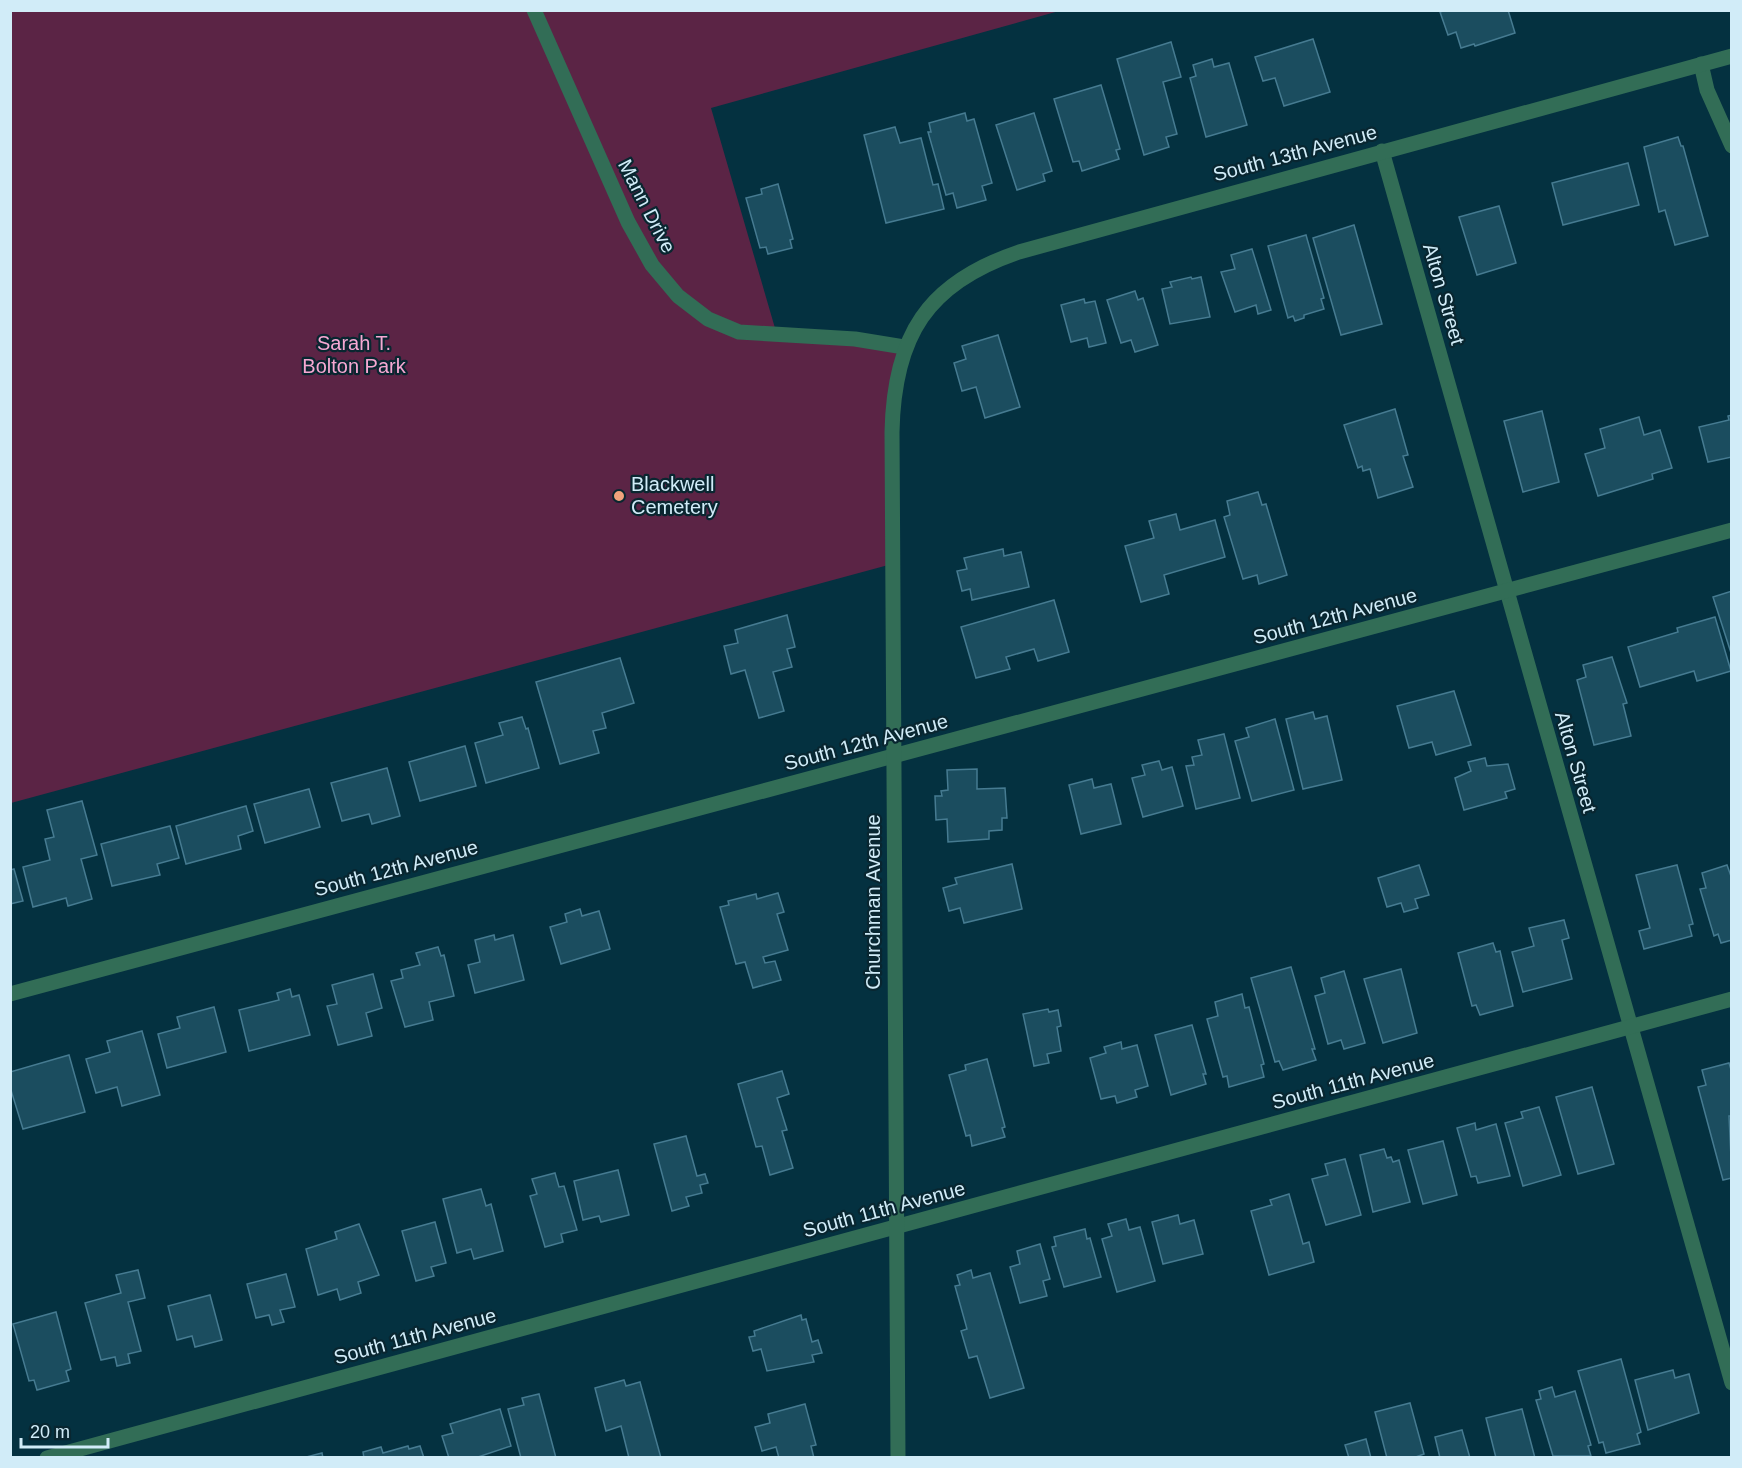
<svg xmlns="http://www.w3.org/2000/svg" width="1742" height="1468" viewBox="0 0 1742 1468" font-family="Arial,sans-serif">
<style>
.green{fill:#5b2445}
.building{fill:#1b4d5f;stroke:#467b91;stroke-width:1.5}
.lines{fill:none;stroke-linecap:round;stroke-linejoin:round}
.minor{stroke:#326d56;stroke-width:15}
.poi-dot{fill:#f1a17c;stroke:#092630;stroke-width:2}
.labels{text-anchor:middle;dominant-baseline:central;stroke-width:4.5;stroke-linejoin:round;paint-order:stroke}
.street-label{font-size:20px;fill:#d1ecf8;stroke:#092630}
.park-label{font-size:20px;fill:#f6a8d2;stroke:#092630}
.poi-label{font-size:20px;fill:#d1ecf8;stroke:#092630;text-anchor:start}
</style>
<rect width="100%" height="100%" fill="#043140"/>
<polygon class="green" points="11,11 1059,11 711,108 777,335 904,347 900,360 892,564 11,803"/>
<g class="building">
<polygon points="1446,10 1508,10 1515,33 1475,46 1474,44 1461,48 1456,32 1448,35 1440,12"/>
<polygon points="1313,39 1330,92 1284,106 1275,78 1263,81 1255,57"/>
<polygon points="1171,42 1181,77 1163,82 1177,134 1166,137 1169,147 1144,155 1117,59"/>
<polygon points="1212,59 1214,67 1229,63 1247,125 1206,137 1190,78 1196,76 1193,65"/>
<polygon points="1101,85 1120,149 1116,150 1119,159 1082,171 1079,161 1073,162 1054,99"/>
<polygon points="965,113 967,121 974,119 992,183 982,186 986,200 957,208 953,193 946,195 928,132 931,132 929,123"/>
<polygon points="1034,113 1052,171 1043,174 1045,181 1017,190 996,125"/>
<polygon points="895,127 900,143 921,138 933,185 938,184 944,209 886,223 864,135"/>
<polygon points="1678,137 1681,146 1683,146 1708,236 1675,245 1665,210 1659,212 1644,147"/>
<polygon points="1628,163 1639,205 1563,225 1552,183"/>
<polygon points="778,184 793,239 790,240 792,248 768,254 766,247 760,248 746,198 762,194 761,189"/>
<polygon points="1499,206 1516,263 1477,275 1459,217"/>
<polygon points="1354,225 1382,324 1341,335 1313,238"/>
<polygon points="1306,235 1324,298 1321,299 1324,309 1304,315 1304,318 1295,321 1293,316 1288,318 1268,246"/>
<polygon points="1252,249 1271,310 1258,314 1256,305 1235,312 1221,272 1235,269 1231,255"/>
<polygon points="1191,277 1192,279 1201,277 1210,317 1170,324 1162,289 1172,287 1170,282"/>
<polygon points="1135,291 1138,300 1143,298 1158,345 1135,352 1131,340 1121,343 1107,300"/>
<polygon points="1084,299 1085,303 1095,301 1106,343 1089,347 1087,338 1071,342 1061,305"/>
<polygon points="998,335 1020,407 985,418 976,387 962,391 954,363 966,359 962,346"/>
<polygon points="1395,409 1408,455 1403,456 1413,487 1378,498 1370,469 1363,471 1362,466 1358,468 1344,425"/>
<polygon points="1542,411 1559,482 1523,492 1504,421"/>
<polygon points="1732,415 1732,457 1708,462 1699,427 1729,420 1728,416"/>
<polygon points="1639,417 1644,435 1660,430 1672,468 1652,474 1653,479 1598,496 1585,454 1605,448 1600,429"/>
<polygon points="1258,492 1262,505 1266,504 1287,575 1259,584 1257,575 1243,579 1224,517 1230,515 1227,501"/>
<polygon points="1176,514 1180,530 1215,520 1225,557 1164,575 1169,594 1141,602 1125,546 1154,538 1149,521"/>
<polygon points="1003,549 1004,556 1021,552 1029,587 972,600 970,589 962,591 957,571 967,569 964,558"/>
<polygon points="1732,591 1732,656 1713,597"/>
<polygon points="1054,600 1069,652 1038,661 1034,649 1006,657 1010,669 976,678 961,627"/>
<polygon points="787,615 795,647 787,649 792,667 773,672 784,711 759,718 745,670 731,674 724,646 738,643 735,630"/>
<polygon points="1715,617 1731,671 1697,681 1694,671 1640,687 1628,647 1678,632 1677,628"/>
<polygon points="1612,657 1627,703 1623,704 1631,736 1594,745 1577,680 1586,677 1583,665"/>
<polygon points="620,658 634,703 602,713 606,728 593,731 599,753 560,764 536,682"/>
<polygon points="1454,691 1471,745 1436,755 1432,742 1409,748 1397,706"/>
<polygon points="1313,712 1315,719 1327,716 1342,780 1303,789 1286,719"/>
<polygon points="522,717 526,729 528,728 539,768 486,783 475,743 503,735 499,723"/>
<polygon points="1275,719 1294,790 1252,801 1235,741 1249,737 1246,728"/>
<polygon points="1224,734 1240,798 1196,809 1186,766 1194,765 1192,757 1202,755 1198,740"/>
<polygon points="465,746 476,786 420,801 409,762"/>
<polygon points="1485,758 1487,766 1508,764 1515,789 1505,792 1507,798 1464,810 1455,778 1471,771 1468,762"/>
<polygon points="1159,761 1162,770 1172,767 1183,806 1143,817 1132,778 1145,775 1142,765"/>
<polygon points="387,768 400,816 372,824 369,814 342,821 331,783"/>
<polygon points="977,769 977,789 1005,788 1007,818 1002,818 1002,830 989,831 989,839 948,842 947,819 936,820 935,796 942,796 941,791 948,790 947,770"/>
<polygon points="1092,779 1094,788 1111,784 1121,824 1081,834 1069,785"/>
<polygon points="309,789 320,827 265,843 254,804"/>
<polygon points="82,801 97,855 81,859 92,899 68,906 66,898 33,907 23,867 50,860 45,839 54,837 47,810"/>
<polygon points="246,806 253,831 238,836 241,849 186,864 176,826"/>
<polygon points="170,826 179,858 157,864 160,875 112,886 101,844"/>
<polygon points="1012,864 1022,909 964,923 960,908 949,911 943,888 957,884 955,878"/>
<polygon points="1419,865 1429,895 1415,899 1418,908 1404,912 1401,903 1387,907 1378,878"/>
<polygon points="1677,865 1693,924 1689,925 1692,936 1644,949 1639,931 1650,928 1636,875"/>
<polygon points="1727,865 1732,879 1732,940 1721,943 1718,934 1714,936 1700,889 1706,888 1702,873"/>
<polygon points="14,869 23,901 10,904 10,870"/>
<polygon points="778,893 784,912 777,914 788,950 763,957 765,963 775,961 781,980 753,988 745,962 736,964 720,907 729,905 728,901 756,894 757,899"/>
<polygon points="580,909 582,916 599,911 610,949 561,964 550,927 567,922 565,914"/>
<polygon points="1564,920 1569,938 1562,940 1572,979 1523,992 1512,952 1534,946 1529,928"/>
<polygon points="494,935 495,940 513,935 524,980 475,993 468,965 480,962 475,940"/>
<polygon points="1493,943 1496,952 1500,951 1513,1006 1480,1015 1476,1005 1472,1006 1458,953"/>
<polygon points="438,947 441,956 444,955 454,996 429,1002 433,1020 405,1027 391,981 403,978 401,970 420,965 416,953"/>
<polygon points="1291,967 1315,1049 1312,1049 1316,1060 1283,1070 1279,1061 1275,1062 1251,978"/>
<polygon points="1401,969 1417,1033 1383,1043 1364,979"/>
<polygon points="1344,971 1365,1043 1344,1049 1341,1040 1328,1044 1315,996 1325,993 1321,978"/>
<polygon points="373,974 382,1008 366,1013 372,1036 338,1045 327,1006 337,1004 332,985"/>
<polygon points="290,989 292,997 299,995 310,1035 249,1051 239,1010 279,1000 277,993"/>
<polygon points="1242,994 1245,1008 1249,1007 1264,1064 1261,1065 1264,1077 1229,1087 1227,1076 1223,1077 1207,1019 1218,1016 1215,1002"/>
<polygon points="214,1007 226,1052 167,1068 158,1034 180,1028 177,1017"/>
<polygon points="1048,1009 1049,1012 1058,1010 1061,1026 1057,1027 1061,1051 1047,1054 1049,1063 1034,1066 1023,1014"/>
<polygon points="1192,1025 1206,1074 1203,1074 1206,1084 1171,1095 1155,1035"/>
<polygon points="142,1031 160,1095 122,1106 117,1087 96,1093 86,1059 110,1052 107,1041"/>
<polygon points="1121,1042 1122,1049 1137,1045 1148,1086 1135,1090 1137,1097 1117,1103 1115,1096 1101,1099 1090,1058 1106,1053 1104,1047"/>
<polygon points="69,1055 85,1112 23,1129 10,1087 10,1072"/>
<polygon points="987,1059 1005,1127 1002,1128 1005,1137 972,1146 970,1135 966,1136 949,1075 966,1070 965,1065"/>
<polygon points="1729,1063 1732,1073 1732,1116 1729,1116 1732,1178 1723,1180 1698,1087 1706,1085 1702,1070"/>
<polygon points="782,1071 789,1094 777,1098 787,1130 782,1131 793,1168 770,1175 762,1146 756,1147 738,1084"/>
<polygon points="1592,1087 1614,1164 1578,1174 1556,1097"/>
<polygon points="1539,1107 1561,1175 1523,1186 1505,1123 1523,1118 1521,1112"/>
<polygon points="1475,1123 1476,1130 1496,1124 1510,1176 1478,1183 1476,1176 1471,1177 1457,1128"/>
<polygon points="686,1136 697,1176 705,1174 708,1183 700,1185 702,1193 686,1197 689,1206 672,1211 654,1144"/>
<polygon points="1443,1141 1457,1195 1423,1204 1408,1150"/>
<polygon points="1384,1149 1387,1158 1391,1157 1393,1162 1399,1160 1410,1202 1373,1212 1360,1155"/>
<polygon points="1345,1159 1361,1215 1326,1225 1312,1179 1328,1175 1325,1164"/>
<polygon points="618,1170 629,1215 601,1222 599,1216 583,1220 574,1181"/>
<polygon points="555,1173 559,1187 564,1186 577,1230 561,1234 563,1242 545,1247 530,1196 537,1194 532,1179"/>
<polygon points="481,1189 486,1206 491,1204 503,1251 474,1259 471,1249 457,1253 443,1199"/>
<polygon points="1289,1194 1303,1244 1309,1242 1314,1262 1269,1275 1251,1211 1272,1205 1270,1200"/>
<polygon points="1178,1215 1180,1224 1194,1220 1203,1254 1163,1264 1152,1222"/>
<polygon points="1126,1219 1129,1230 1140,1227 1155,1281 1117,1292 1102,1239 1112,1236 1108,1224"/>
<polygon points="435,1222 446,1263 431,1267 434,1276 416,1281 402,1231"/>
<polygon points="359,1224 379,1275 358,1282 361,1293 340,1300 337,1289 318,1295 306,1249 337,1239 335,1232"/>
<polygon points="1085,1229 1087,1239 1090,1238 1101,1277 1064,1287 1052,1247 1056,1246 1054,1237"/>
<polygon points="1040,1244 1050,1279 1043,1281 1047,1296 1020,1303 1010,1267 1020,1264 1017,1251"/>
<polygon points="138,1270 145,1298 128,1302 141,1351 128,1354 130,1363 117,1366 115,1357 101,1360 85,1303 121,1293 116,1275"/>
<polygon points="971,1270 973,1278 990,1273 1024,1388 990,1398 977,1356 969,1358 961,1331 967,1329 955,1286 960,1285 957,1275"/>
<polygon points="286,1274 295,1307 280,1310 284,1322 272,1325 269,1315 256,1318 247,1284"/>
<polygon points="210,1295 222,1340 195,1347 192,1336 177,1340 168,1306"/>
<polygon points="56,1312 71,1369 66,1371 69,1381 37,1390 34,1380 29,1381 13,1324"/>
<polygon points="801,1315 802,1320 806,1319 812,1342 818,1340 822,1353 812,1355 814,1362 767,1371 761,1349 753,1351 749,1337 755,1336 754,1331"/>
<polygon points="1621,1359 1641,1432 1637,1434 1640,1444 1606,1453 1603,1442 1599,1443 1578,1371"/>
<polygon points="1673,1370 1675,1378 1689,1374 1699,1413 1648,1430 1635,1380"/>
<polygon points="624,1380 626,1386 640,1382 661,1458 629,1458 621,1426 606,1431 595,1388"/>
<polygon points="1552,1387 1555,1397 1575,1391 1591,1445 1588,1446 1591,1456 1553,1456 1536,1400 1541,1399 1539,1391"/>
<polygon points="539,1394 556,1458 521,1458 508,1409 524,1405 522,1398"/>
<polygon points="1410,1403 1424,1454 1413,1458 1387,1458 1375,1412"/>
<polygon points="805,1404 816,1445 811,1446 814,1458 779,1458 776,1447 762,1451 755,1427 770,1423 768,1414"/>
<polygon points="500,1409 511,1446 475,1458 449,1458 442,1436 453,1433 450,1424"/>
<polygon points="1522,1409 1535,1458 1496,1458 1486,1418"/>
<polygon points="1462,1430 1470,1458 1440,1458 1435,1437"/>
<polygon points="1366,1439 1371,1458 1349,1458 1345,1445"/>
<polygon points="408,1446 409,1449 420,1446 424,1458 364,1458 363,1452 381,1447 383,1453"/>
<polygon points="322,1453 323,1458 306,1458 306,1457"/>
</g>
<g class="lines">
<g class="minor">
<polyline points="534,10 628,222 652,265 678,296 708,319 739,332 855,339 904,347"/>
<polyline points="1701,64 1707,90 1732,146"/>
<polyline points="1382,151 1732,1383"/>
<polyline points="10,994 1732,530"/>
<polyline points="47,1458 1732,999"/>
<path d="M898,1458L892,432C894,336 927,283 1019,252L1732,56"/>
</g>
</g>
<circle class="poi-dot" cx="619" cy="496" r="6"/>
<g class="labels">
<g class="street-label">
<text transform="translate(1295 153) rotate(-15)">South 13th Avenue</text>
<text transform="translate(647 206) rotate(63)">Mann Drive</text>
<text transform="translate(1444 294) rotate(74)">Alton Street</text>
<text transform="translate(1335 616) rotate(-15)">South 12th Avenue</text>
<text transform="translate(866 742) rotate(-15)">South 12th Avenue</text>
<text transform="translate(1576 762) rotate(74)">Alton Street</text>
<text transform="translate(396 868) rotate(-15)">South 12th Avenue</text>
<text transform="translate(873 902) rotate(-90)">Churchman Avenue</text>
<text transform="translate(1353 1081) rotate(-15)">South 11th Avenue</text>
<text transform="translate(884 1209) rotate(-15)">South 11th Avenue</text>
<text transform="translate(415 1336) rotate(-15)">South 11th Avenue</text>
</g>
<g class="park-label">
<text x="354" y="343">Sarah T.<tspan x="354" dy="23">Bolton Park</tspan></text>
</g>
<g class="poi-label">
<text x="631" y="484">Blackwell<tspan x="631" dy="23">Cemetery</tspan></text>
</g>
</g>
<rect width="1742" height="1468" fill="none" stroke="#d1ecf8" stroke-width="24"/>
<path d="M21 1438v9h87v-9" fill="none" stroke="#d1ecf8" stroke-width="3"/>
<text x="30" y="1438" font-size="18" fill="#d1ecf8" stroke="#092630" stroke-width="4.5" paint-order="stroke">20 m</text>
</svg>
